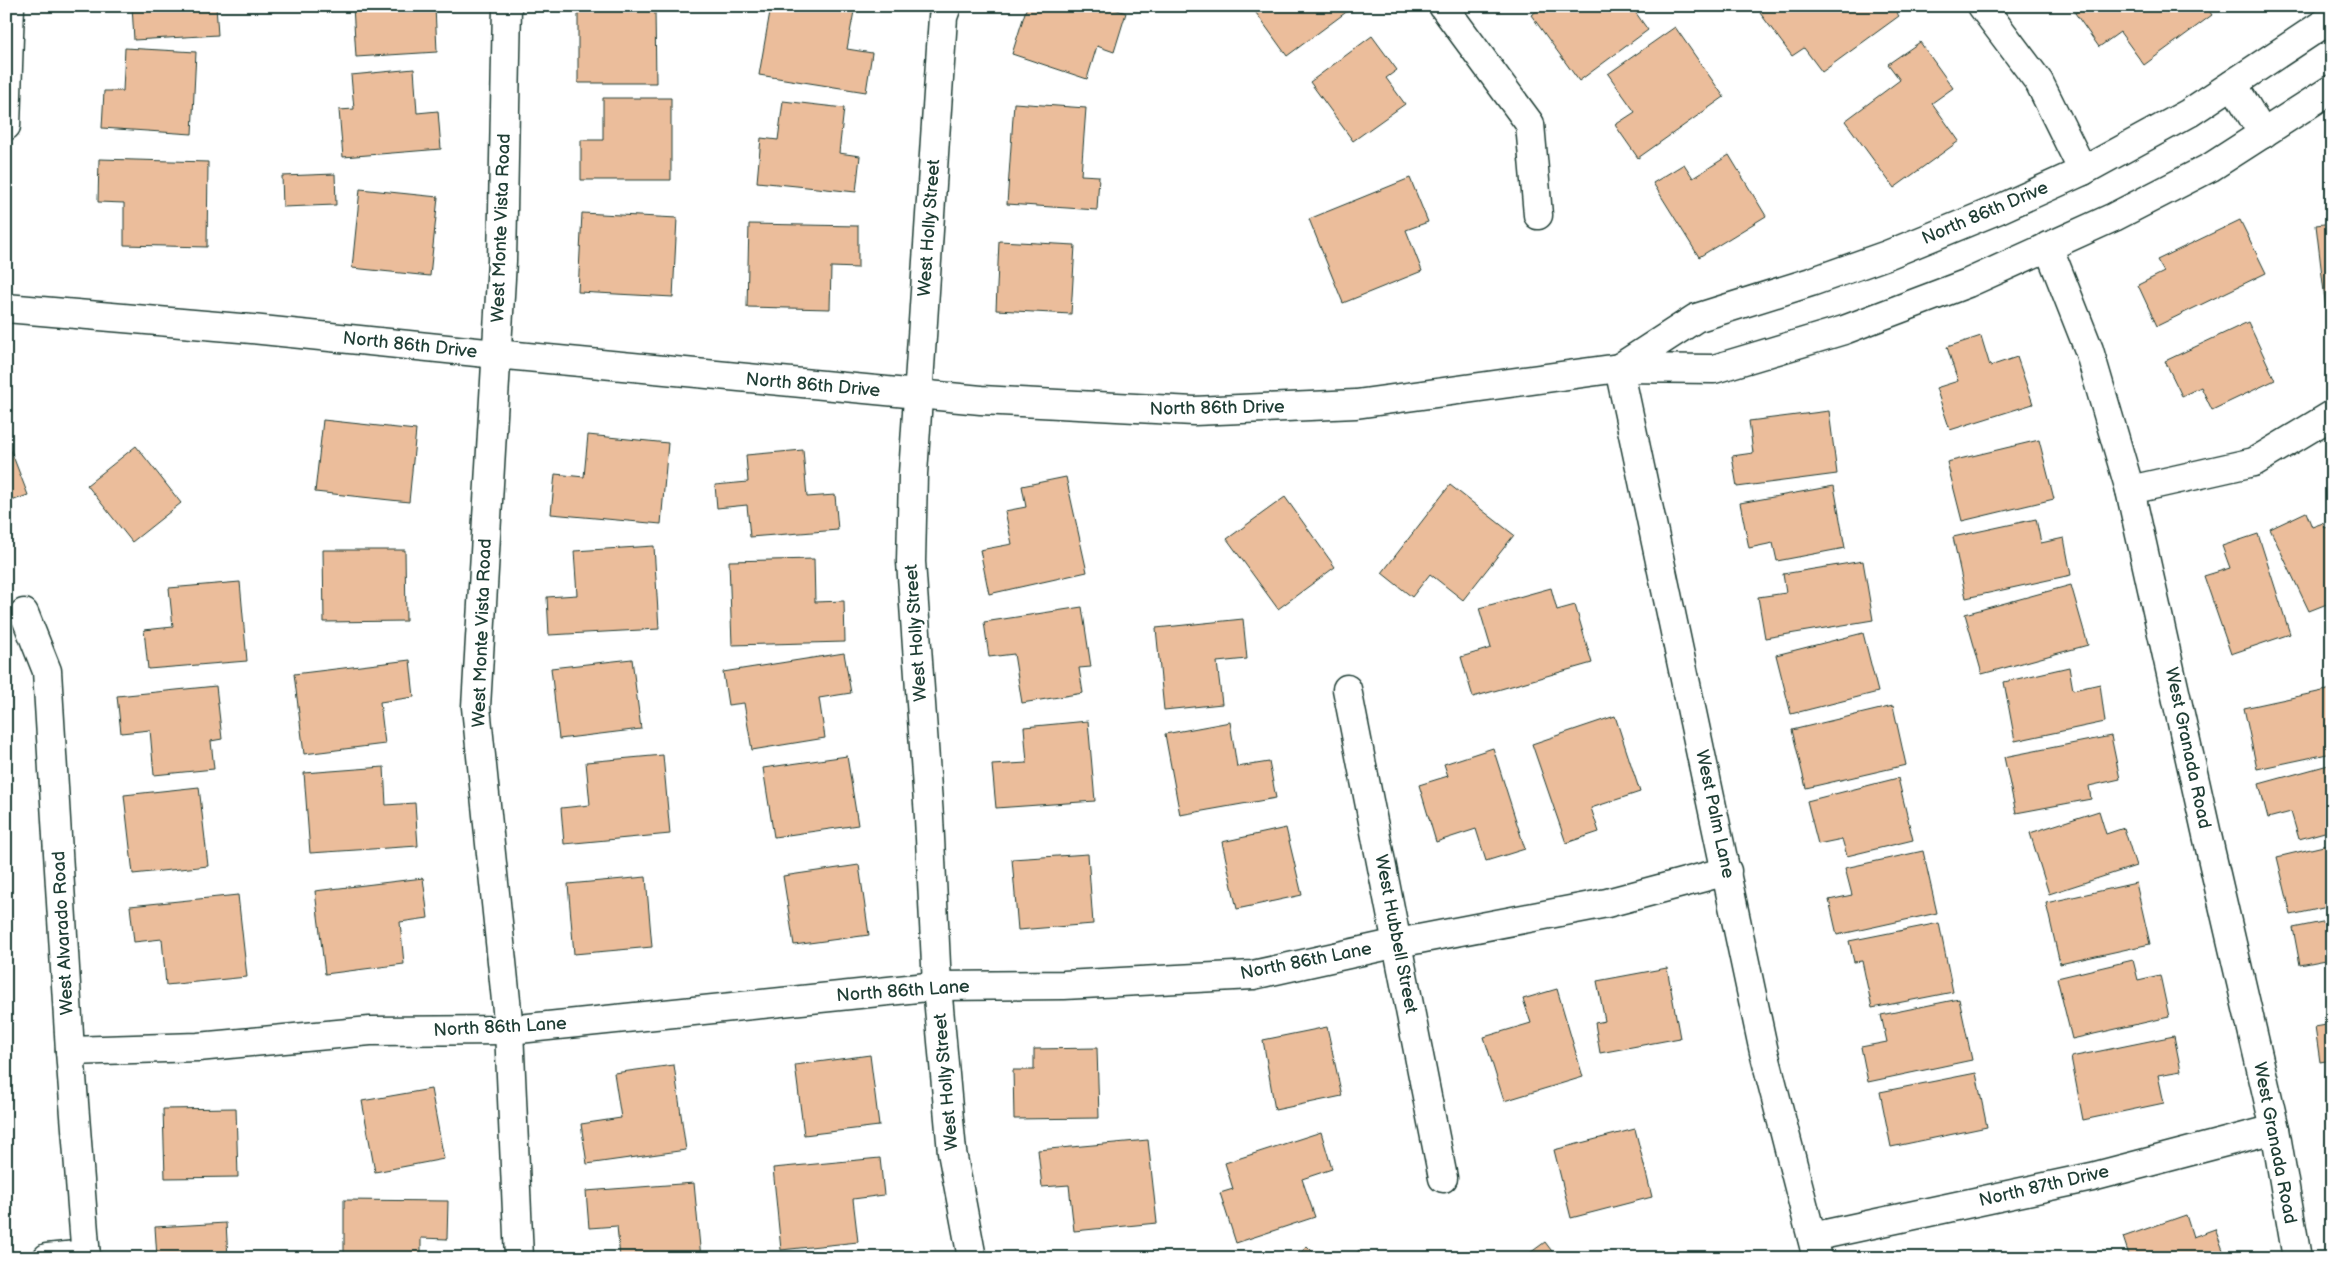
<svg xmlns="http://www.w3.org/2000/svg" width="2338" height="1264" viewBox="0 0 2338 1264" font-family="'Balsamiq Sans',sans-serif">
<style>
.building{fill:#ebbd9b;stroke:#1f3d34}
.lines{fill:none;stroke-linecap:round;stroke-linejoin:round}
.minor-casing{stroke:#1f3d34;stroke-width:31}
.tertiary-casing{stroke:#1f3d34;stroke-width:31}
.minor{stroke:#fff;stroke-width:28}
.tertiary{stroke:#fff;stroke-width:28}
.labels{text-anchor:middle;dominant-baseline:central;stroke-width:5;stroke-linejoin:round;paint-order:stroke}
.street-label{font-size:18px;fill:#1f3d34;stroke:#fff}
</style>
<rect width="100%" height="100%" fill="#fff"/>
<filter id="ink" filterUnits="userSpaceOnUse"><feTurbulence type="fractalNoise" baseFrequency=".02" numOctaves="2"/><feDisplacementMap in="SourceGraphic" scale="10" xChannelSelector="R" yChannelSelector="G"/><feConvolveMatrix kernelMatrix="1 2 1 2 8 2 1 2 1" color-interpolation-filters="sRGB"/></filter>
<g filter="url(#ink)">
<g class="building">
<polygon points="132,6 216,6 218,35 134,40"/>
<polygon points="353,6 435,6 437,52 356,57"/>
<polygon points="771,6 855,6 847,49 872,53 866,92 759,75"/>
<polygon points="1027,6 1106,6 1126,13 1114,52 1097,46 1087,79 1012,54"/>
<polygon points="1251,6 1346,6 1349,10 1287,56"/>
<polygon points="1544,6 1631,6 1648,30 1579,81 1531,15"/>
<polygon points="1770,6 1892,6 1899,16 1822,72 1804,48 1792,56 1760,13"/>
<polygon points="2084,6 2206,6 2212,15 2144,65 2120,32 2099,47 2075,13"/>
<polygon points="578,10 655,10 656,83 578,83"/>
<polygon points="1675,27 1724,97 1638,158 1615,125 1635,112 1608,74"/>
<polygon points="1372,36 1397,70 1386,78 1405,104 1353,141 1310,82"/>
<polygon points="1920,42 1953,88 1932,103 1959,141 1894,188 1845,121 1900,80 1888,64"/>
<polygon points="125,48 196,52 192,134 102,128 104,91 123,91"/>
<polygon points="414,69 417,113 438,111 441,149 343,157 339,110 354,109 351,75"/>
<polygon points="603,98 671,98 671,180 581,180 581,140 603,140"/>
<polygon points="783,101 844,108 839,153 860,156 856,192 757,182 761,138 778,140"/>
<polygon points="1014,103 1086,108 1081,175 1099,176 1097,210 1007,204"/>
<polygon points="1729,155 1766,216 1699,257 1653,183 1684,164 1693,178"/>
<polygon points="99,159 208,162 207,247 124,245 124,203 98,202"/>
<polygon points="335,174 336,205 283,207 282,176"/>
<polygon points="1410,178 1428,222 1406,230 1422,271 1343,303 1309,219"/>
<polygon points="360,189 438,197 430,276 352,268"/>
<polygon points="582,213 677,218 673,297 578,292"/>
<polygon points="2240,220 2266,273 2157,326 2138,285 2164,272 2157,260"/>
<polygon points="2332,223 2332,309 2326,309 2316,225"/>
<polygon points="749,224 858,226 858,268 831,267 830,309 747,307"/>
<polygon points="999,241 1075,245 1071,314 996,310"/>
<polygon points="2248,322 2275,380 2212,410 2201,387 2182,396 2165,361"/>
<polygon points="1981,336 1990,366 2017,357 2033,404 1950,430 1936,388 1958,381 1947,347"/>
<polygon points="1829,411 1837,474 1737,487 1732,456 1753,453 1749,421"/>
<polygon points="323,420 416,430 409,502 315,492"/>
<polygon points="588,435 668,443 661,524 551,514 555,474 584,477"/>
<polygon points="6,438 28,495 6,503"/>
<polygon points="2039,440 2054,499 1962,521 1947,462"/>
<polygon points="136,446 181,503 132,542 87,485"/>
<polygon points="803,450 807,497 835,495 838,530 750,537 747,505 717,508 715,485 748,482 746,455"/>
<polygon points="1066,477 1087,572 989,594 980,550 1012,544 1005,511 1026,507 1022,486"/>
<polygon points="1450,485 1514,535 1463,600 1430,574 1412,597 1382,573"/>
<polygon points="1834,486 1845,548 1777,561 1773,543 1749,548 1740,503"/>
<polygon points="1285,497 1335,567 1278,609 1227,539"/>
<polygon points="2306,512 2312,527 2323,523 2325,528 2332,526 2332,602 2309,611 2270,529"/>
<polygon points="2036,519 2041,543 2064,538 2071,575 1966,598 1953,537"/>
<polygon points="2258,534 2290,634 2231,654 2204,576 2230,568 2222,546"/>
<polygon points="654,546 659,629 549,635 547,597 577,595 574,551"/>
<polygon points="323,550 405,550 406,621 324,622"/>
<polygon points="814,559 815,602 844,601 845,642 732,645 729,561"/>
<polygon points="1863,561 1873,620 1765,638 1758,597 1786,593 1783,574"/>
<polygon points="240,582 247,661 148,669 144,630 173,627 169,588"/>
<polygon points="2071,585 2088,645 1982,674 1965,614"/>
<polygon points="1551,588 1557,610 1575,605 1592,663 1473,697 1461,657 1491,648 1479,608"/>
<polygon points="1082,607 1091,667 1079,668 1083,693 1022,703 1014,654 989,657 984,622"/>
<polygon points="1243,619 1247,659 1217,662 1222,704 1164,710 1156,628"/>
<polygon points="1863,633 1878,692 1791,714 1776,655"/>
<polygon points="844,653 851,693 819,698 825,738 752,750 744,703 728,705 723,672"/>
<polygon points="632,659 641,729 559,739 551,668"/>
<polygon points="410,660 414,697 380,702 385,744 304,754 294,674"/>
<polygon points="2069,667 2073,690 2100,684 2105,722 2015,741 2004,682"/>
<polygon points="216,686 222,739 211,741 214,769 154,775 150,730 121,733 117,696"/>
<polygon points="2332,689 2332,753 2257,769 2244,708"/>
<polygon points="1893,706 1906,765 1806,788 1792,730"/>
<polygon points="1615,716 1640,792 1591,808 1599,832 1566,843 1532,744"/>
<polygon points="1088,721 1095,801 996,808 992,765 1027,763 1024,727"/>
<polygon points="1230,722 1237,767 1269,762 1276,798 1180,815 1165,734"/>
<polygon points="2111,736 2120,779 2089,786 2091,799 2016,813 2004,757"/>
<polygon points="1493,748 1525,849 1486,861 1476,829 1436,842 1419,785 1448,776 1444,764"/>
<polygon points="663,755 670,834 564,844 561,808 590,805 586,762"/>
<polygon points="847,756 858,825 774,837 763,768"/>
<polygon points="2332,764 2332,830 2299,839 2291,812 2268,818 2259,784"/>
<polygon points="384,767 386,805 415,803 418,846 310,853 304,773"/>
<polygon points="1898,778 1913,840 1847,856 1842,839 1818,844 1807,801"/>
<polygon points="199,787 208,866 133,874 124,795"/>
<polygon points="2099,811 2106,834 2124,828 2136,866 2049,894 2030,833"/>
<polygon points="1286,828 1302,895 1237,909 1222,842"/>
<polygon points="2332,844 2332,906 2291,915 2277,857"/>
<polygon points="1923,851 1937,913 1837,935 1829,900 1852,895 1845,868"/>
<polygon points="1088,854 1093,924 1018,930 1012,859"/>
<polygon points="859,865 869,935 794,945 783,876"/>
<polygon points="646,877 652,947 574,954 568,884"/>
<polygon points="423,878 428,918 400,922 404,964 325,974 315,891"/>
<polygon points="2136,883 2150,944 2060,964 2046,903"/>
<polygon points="238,895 247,977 166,985 162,939 134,942 130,906"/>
<polygon points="2332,920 2332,984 2326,960 2300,965 2293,928"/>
<polygon points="1939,923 1953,992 1872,1008 1862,961 1854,962 1849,941"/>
<polygon points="2133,960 2138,980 2160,975 2169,1017 2072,1039 2057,978"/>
<polygon points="1667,968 1680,1038 1600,1053 1595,1023 1605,1021 1597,981"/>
<polygon points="1557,989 1583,1077 1504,1101 1484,1037 1531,1023 1523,999"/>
<polygon points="1959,999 1972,1060 1868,1082 1861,1047 1887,1042 1881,1015"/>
<polygon points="2332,1024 2332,1060 2320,1062 2315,1027"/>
<polygon points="1327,1027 1342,1096 1275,1110 1263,1040"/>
<polygon points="2174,1036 2181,1071 2158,1075 2164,1103 2083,1120 2071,1057"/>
<polygon points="1097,1048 1099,1118 1014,1119 1013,1070 1034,1070 1034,1049"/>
<polygon points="870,1055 879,1126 804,1135 795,1065"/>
<polygon points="674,1065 686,1150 587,1164 581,1124 621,1118 614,1073"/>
<polygon points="1976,1073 1987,1127 1891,1147 1880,1092"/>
<polygon points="2332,1073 2332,1108 2326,1074"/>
<polygon points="431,1089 444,1159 375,1172 362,1101"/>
<polygon points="236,1108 238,1177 165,1178 163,1109"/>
<polygon points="1635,1129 1652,1197 1571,1218 1554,1150"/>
<polygon points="1321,1132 1332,1169 1302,1179 1315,1217 1236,1243 1220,1193 1233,1189 1225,1163"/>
<polygon points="1148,1140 1157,1223 1074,1231 1069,1185 1042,1187 1038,1150"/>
<polygon points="880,1158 884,1195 853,1199 858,1242 781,1250 773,1168"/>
<polygon points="694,1183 701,1258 620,1258 617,1226 589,1228 586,1191"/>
<polygon points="344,1200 448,1201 447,1239 421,1238 421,1258 344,1258"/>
<polygon points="2186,1215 2193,1237 2215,1229 2226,1258 2130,1258 2123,1237"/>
<polygon points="226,1223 228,1258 157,1258 155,1227"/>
<polygon points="1545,1242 1557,1258 1523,1258"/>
<polygon points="1307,1246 1319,1258 1296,1258"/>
<polygon points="1359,1250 1367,1258 1351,1258"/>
</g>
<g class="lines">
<g class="minor-casing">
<g id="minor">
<polyline points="507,6 502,261 476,707 509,1030 519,1258"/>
<polyline points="947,6 943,17 913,474 911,562 929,817 937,986 952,1152 972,1258"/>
<polyline points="1443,6 1530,124 1538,215"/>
<polyline points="1982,6 2039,82 2083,171"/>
<polyline points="6,126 10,6"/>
<polyline points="2048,246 2089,350 2130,490 2211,853 2275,1129 2297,1258"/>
<polyline points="1619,368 1764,1052 1817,1258"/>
<polyline points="2130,490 2254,462 2332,415"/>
<polyline points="24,613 47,671 70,1051 86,1258"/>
<polyline points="1347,689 1443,1178"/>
<polyline points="70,1051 198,1047 370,1031 509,1030 937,986 1064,985 1253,975 1398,943 1607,903 1727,871"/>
<polyline points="1812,1237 2092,1177 2275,1129"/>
<polyline points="47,1258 86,1254"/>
</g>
</g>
<g class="tertiary-casing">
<g id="tertiary">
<polyline points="2233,84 2263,134"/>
<polyline points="6,308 252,329 496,354 981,400 1194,411 1356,404 1619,368 1714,369 1844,330 1968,283 2114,217 2211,167 2332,89"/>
<polyline points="1619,368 1696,318 1811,282 1887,255 1997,210 2083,171 2189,113 2332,18"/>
</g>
</g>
<use href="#minor" class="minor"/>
<use href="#tertiary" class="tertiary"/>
</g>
</g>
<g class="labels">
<g class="street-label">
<text transform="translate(1985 213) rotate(-23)">North 86th Drive</text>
<text transform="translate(501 228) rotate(-88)">West Monte Vista Road</text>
<text transform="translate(929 228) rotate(-86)">West Holly Street</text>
<text transform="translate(410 345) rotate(6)">North 86th Drive</text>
<text transform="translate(813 385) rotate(5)">North 86th Drive</text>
<text transform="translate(1217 408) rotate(-1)">North 86th Drive</text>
<text transform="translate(482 633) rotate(-88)">West Monte Vista Road</text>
<text transform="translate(916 633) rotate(-94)">West Holly Street</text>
<text transform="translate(2188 748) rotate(78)">West Granada Road</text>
<text transform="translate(1715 814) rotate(78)">West Palm Lane</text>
<text transform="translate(63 933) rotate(-93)">West Alvarado Road</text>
<text transform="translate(1396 934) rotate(79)">West Hubbell Street</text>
<text transform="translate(1306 961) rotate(-11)">North 86th Lane</text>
<text transform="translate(903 991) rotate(-4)">North 86th Lane</text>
<text transform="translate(500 1027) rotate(-3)">North 86th Lane</text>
<text transform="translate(946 1082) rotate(-95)">West Holly Street</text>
<text transform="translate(2275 1143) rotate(79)">West Granada Road</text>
<text transform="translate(2044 1186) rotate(-13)">North 87th Drive</text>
</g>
</g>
<rect width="2338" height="1264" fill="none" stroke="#fff" stroke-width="25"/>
<rect x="12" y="12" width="2313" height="1239" fill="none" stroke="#1f3d34" stroke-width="2" filter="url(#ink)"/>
</svg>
